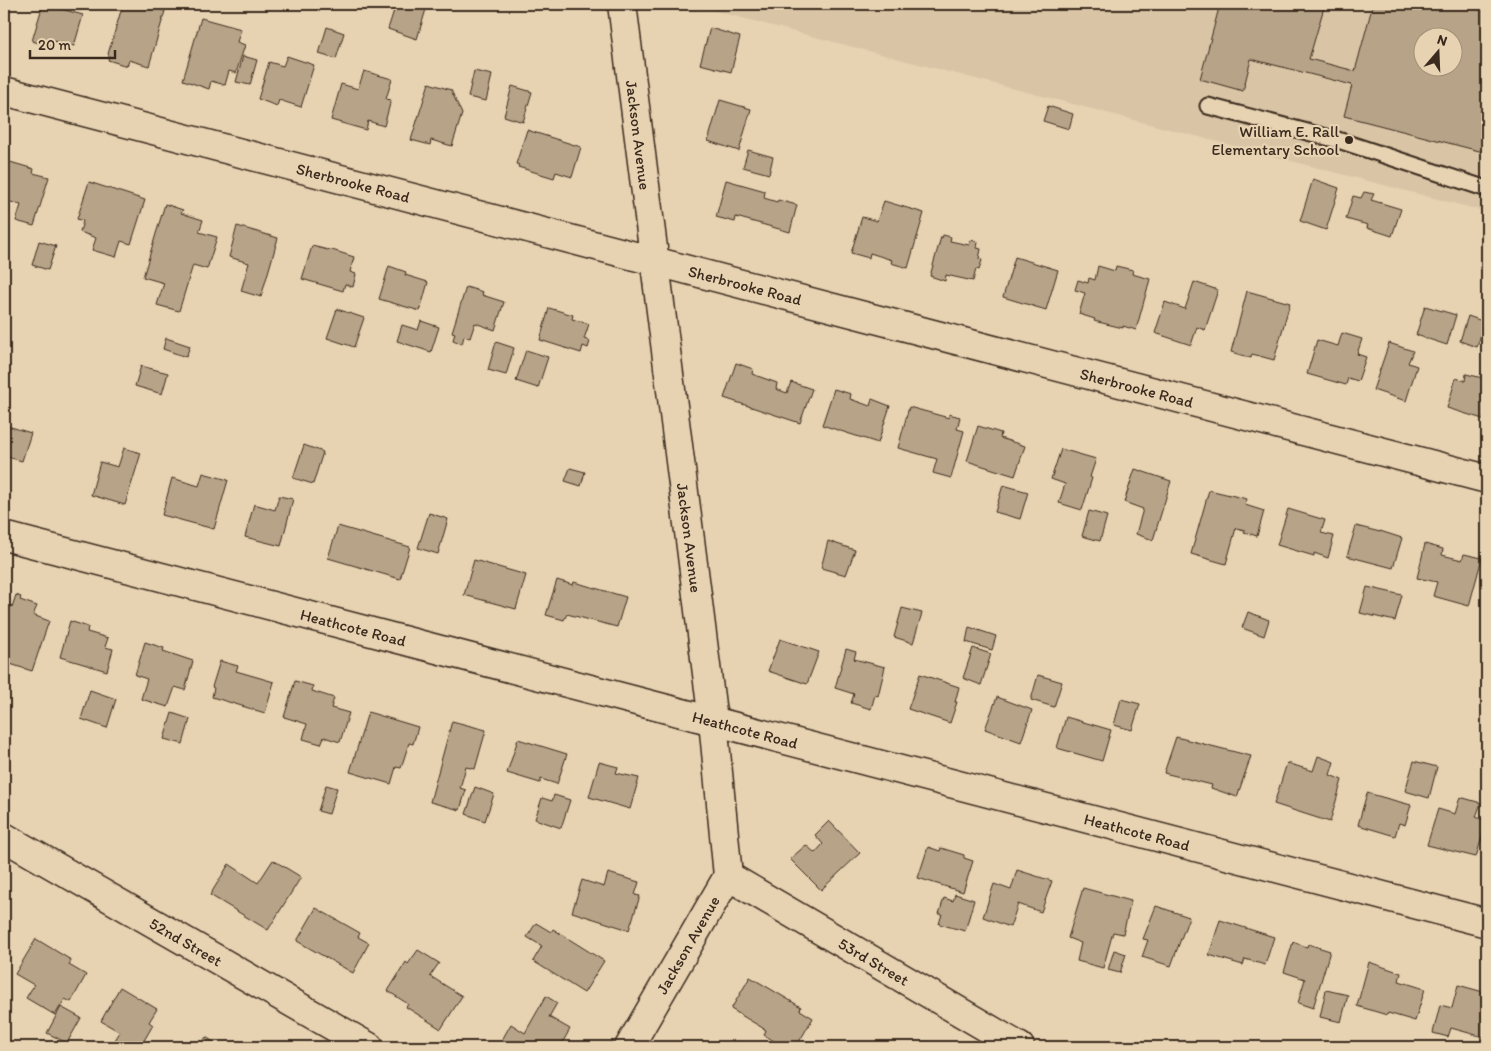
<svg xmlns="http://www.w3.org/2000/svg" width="1491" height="1051" viewBox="0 0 1491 1051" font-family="Itim,sans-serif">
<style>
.built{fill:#d9c5a5;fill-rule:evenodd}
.building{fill:#b7a488;stroke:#3b2a1e;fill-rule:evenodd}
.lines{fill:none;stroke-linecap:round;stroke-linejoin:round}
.service-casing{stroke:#3b2a1e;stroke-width:19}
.minor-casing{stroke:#3b2a1e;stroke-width:31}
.service{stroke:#e7d3b2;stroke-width:15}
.minor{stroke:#e7d3b2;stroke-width:28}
.poi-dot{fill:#3b2a1e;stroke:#e7d3b2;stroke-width:2}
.labels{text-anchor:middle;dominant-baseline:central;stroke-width:4.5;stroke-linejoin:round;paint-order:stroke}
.poi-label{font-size:16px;fill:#3b2a1e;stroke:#e7d3b2;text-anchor:end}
.street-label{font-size:16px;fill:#3b2a1e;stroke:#e7d3b2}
</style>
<rect width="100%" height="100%" fill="#e7d3b2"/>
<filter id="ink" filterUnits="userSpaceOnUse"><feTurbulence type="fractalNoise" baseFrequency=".02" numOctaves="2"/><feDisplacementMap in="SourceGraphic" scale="10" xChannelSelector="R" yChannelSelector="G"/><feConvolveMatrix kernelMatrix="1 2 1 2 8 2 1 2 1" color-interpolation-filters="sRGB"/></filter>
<g filter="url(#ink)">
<path class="built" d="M688,4H1487V212ZM1424,38H1454V68H1424Z"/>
<g class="building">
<polygon points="43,4 83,15 74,46 53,41 52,47 32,41"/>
<polygon points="123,4 143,4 165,11 149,66 129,60 127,66 108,60 109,55 108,54"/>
<polygon points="396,4 420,4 427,6 417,39 388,29"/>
<path d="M1220,4H1325L1309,59L1355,71L1373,4H1487V153L1344,116L1352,85L1251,59L1243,91L1200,79ZM1424,38H1454V68H1424Z"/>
<polygon points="201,18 241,29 237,42 245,45 236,73 229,71 225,85 211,81 209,89 183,80"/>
<polygon points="327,27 344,33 336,59 319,54"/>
<polygon points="710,28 740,37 731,72 700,64"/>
<polygon points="243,56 257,60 250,85 236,82"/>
<polygon points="287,56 314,65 301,107 279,100 277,106 258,99 269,62 283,66"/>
<polygon points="364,71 392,79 386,99 391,100 384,126 368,121 366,130 331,120 341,84 358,89"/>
<polygon points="474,71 492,75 486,101 468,97"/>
<polygon points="429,83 451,90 462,114 452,146 431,140 430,145 411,140"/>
<polygon points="512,86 532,92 523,122 504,116"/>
<polygon points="720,100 751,109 739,151 708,141"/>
<polygon points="1048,106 1073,114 1069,129 1043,121"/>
<polygon points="527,130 581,147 572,177 556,172 554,178 518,167 519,165 516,164"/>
<polygon points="748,150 773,157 769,174 743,167"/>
<polygon points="10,162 34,169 33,173 49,177 34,226 16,221 21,205 4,200 4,182"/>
<polygon points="1313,179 1339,188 1326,230 1300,221"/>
<polygon points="726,180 765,191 764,198 777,202 778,200 797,205 790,232 736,217 735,222 716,217"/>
<polygon points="89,182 145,200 131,244 121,241 116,257 92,250 96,238 80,232 83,221 77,219"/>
<polygon points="1364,192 1374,194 1371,200 1401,209 1392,236 1367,228 1368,225 1346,219 1353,196 1361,198"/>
<polygon points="884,201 924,213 908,268 891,263 892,260 870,253 869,258 851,253 862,217 877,221"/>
<polygon points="165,204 183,210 181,213 203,220 199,232 217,237 207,269 193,265 179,311 157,305 164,283 143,277"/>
<polygon points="237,226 278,238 261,297 241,291 249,263 229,257"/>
<polygon points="943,235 951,237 950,241 969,245 971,240 978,242 977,248 981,249 979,259 982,260 979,270 976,269 973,281 946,275 945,281 930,276 941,237 942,238"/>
<polygon points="39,241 56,246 48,270 32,265"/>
<polygon points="312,246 328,250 329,249 354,257 350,272 356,274 353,287 345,284 343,291 302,279"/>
<polygon points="1015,257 1058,270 1046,310 1003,297"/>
<polygon points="389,266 406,272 405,275 428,282 420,311 379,299"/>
<polygon points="1098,266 1115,271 1116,266 1133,270 1132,274 1150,279 1136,330 1123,326 1123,328 1094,321 1095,319 1079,314 1085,293 1075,290 1078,280 1088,283 1089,278 1095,280"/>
<polygon points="1194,282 1218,290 1205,330 1197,327 1191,345 1155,333 1165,302 1185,309"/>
<polygon points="466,287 483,292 482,295 504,302 495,330 475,323 470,338 464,336 462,344 453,340 455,333 452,332"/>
<polygon points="1247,291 1290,303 1274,360 1252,354 1251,358 1231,352"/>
<polygon points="1425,306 1456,315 1447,345 1416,335"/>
<polygon points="549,308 573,315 572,319 589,324 584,339 590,341 588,348 583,346 581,353 540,340"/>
<polygon points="337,309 364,318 354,347 327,338"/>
<polygon points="1468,316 1485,322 1477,347 1460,341"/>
<polygon points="421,321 439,327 431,352 397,341 402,325 418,330"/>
<polygon points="1342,333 1362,339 1357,354 1366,357 1358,381 1348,378 1346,385 1307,374 1317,340 1338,346"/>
<polygon points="166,338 190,346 186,357 163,349"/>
<polygon points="496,342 514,348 506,375 488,370"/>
<polygon points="1389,343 1413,351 1408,363 1417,366 1406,401 1373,390"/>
<polygon points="526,350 548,357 538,388 516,381"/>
<polygon points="736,363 753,369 752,374 777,383 776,389 787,393 791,382 812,389 800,423 724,398"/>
<polygon points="141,366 168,373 162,394 135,386"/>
<polygon points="1466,374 1487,379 1486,420 1447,408 1456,378 1465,381"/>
<polygon points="834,389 851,394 850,399 870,406 872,399 890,406 878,443 822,425"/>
<polygon points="909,407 949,418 949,414 960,417 957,429 964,431 951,478 933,473 937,459 898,448"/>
<polygon points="4,425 31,433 22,461 4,456"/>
<polygon points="978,426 1001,433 1000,438 1025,446 1015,476 967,461"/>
<polygon points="304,445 323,452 313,484 293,478"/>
<polygon points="124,448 141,453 125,505 91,495 100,462 118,467"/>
<polygon points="1061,449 1096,459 1090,477 1092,478 1082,510 1059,503 1065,484 1051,479"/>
<polygon points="570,468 585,472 581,486 565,481"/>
<polygon points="1135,469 1171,481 1153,540 1136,534 1143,509 1124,502"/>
<polygon points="203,473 228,480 214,529 162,515 172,478 199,486"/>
<polygon points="1003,485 1028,492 1020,519 995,512"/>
<polygon points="1209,490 1247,499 1245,505 1264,511 1257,536 1244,532 1245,530 1236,528 1226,564 1191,554"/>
<polygon points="279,496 293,499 281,546 245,537 254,504 275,510"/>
<polygon points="1288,509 1325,520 1321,533 1334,536 1328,558 1314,553 1314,556 1277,545"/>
<polygon points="1089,511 1107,516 1100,541 1082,536"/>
<polygon points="429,513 448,519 438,554 418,548"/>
<polygon points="338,526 410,547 400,579 328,558"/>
<polygon points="1356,526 1380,532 1380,531 1402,538 1393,568 1347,556"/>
<polygon points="828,541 855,550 846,575 821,568"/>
<polygon points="1425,544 1443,549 1442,555 1462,560 1464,554 1482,558 1469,606 1433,596 1437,582 1417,578"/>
<polygon points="474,560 526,575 516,609 464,595"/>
<polygon points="557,580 573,585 574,582 626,597 617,627 567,614 564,620 546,615"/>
<polygon points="1367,587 1402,595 1395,621 1360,613"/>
<polygon points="16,595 21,597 20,600 37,606 33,615 49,621 32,671 4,662 4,604 12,607"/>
<polygon points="902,608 922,613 913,643 894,637"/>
<polygon points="1248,612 1269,620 1264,636 1242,628"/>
<polygon points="70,621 88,627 87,632 108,638 105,647 113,649 107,671 60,657"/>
<polygon points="969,627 996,636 992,650 966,642"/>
<polygon points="780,639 819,652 807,684 768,671"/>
<polygon points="145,642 164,648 163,651 193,661 185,690 175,687 168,707 141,699 147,679 135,675"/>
<polygon points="973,648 991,654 981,685 963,678"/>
<polygon points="846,649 856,652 854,659 885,667 878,696 875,695 871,709 851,703 854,694 835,688"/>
<polygon points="220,661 238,666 236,671 274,682 265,713 212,697 214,688 212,687"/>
<polygon points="920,674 959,687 955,702 957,702 950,723 908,709"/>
<polygon points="1038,675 1062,682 1054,707 1031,700"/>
<polygon points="295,681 313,686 312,691 334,698 331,708 349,713 340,742 324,737 321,744 303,739 307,724 284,717"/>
<polygon points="90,690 116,699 107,728 81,719"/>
<polygon points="997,697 1032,710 1021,742 985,729"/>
<polygon points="1121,699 1140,704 1132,730 1114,725"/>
<polygon points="368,712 418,727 413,744 409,743 401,768 396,767 391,784 350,772"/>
<polygon points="172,713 190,719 183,744 164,739"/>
<polygon points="1066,717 1111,730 1102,761 1057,748"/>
<polygon points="452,721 486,730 475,769 466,767 460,788 466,790 460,810 430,802"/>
<polygon points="1176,737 1251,756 1237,797 1211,788 1212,785 1164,773"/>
<polygon points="518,739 567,754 557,784 541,779 540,783 507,773"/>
<polygon points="1318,756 1334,762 1330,775 1342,780 1330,822 1274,804 1287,763 1313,771"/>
<polygon points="1414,761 1437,767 1429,798 1405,791"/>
<polygon points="599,762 618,767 616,773 639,778 630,809 589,797"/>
<polygon points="326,785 337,788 329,814 318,811"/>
<polygon points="475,787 494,794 485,821 466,814"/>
<polygon points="1367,793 1411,805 1405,825 1399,823 1395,836 1358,825"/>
<polygon points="554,795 570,800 561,828 535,819 542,798 552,801"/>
<polygon points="1460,797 1481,803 1476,817 1487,821 1476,857 1427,845 1438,809 1455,814"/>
<polygon points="829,821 860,853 821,890 790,859 806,845 815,853 823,844 815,835"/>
<polygon points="928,847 940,851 941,848 964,855 964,858 973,861 963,892 918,878"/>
<polygon points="273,860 301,877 268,930 210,895 229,864 258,883"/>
<polygon points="1017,870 1052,881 1041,912 1018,904 1010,927 983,917 994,884 1011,890"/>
<polygon points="608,873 639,882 635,895 640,896 629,930 572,912 582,880 604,887"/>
<polygon points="1083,888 1131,901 1123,934 1113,932 1103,968 1077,961 1081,943 1068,938"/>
<polygon points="955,894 974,900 965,931 939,924 942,914 939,914 944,898 953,901"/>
<polygon points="1156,906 1189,917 1171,966 1142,957 1148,940 1143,939"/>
<polygon points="316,908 360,933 358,937 369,943 353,973 297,941"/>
<polygon points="1220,920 1274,937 1265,965 1245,959 1243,965 1209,955"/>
<polygon points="536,923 551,932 553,929 604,961 584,993 533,961 542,946 527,937"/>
<polygon points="36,939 71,960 69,965 86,975 71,1002 65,999 55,1015 26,998 34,985 15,974"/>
<polygon points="1293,942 1307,947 1308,944 1330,951 1313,1008 1298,1003 1305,979 1284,972"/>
<polygon points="418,950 439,963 430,976 462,996 441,1029 406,1007 408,1004 388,991 406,962 408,964"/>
<polygon points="1114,950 1126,954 1120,973 1108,970"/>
<polygon points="1369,962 1401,973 1399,981 1425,989 1415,1021 1388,1013 1387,1015 1357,1006"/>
<polygon points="750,977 801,1007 800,1010 813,1018 796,1047 784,1047 764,1035 766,1030 731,1009"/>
<polygon points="1458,985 1487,993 1487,1038 1451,1028 1448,1037 1433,1033 1440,1005 1452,1008"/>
<polygon points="120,987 157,1009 149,1022 153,1025 142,1044 138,1042 135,1047 127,1047 115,1040 120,1032 101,1021"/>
<polygon points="1326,990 1348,995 1341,1022 1320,1017"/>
<polygon points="546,996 557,1003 549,1017 570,1029 560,1047 498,1047 511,1024 525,1033"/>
<polygon points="61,1007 81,1018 67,1043 47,1033"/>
<polygon points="206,1037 221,1047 199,1047"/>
</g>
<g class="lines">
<g class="service-casing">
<polyline id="service" points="1208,106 1338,140 1487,189"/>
</g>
<g class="minor-casing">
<g id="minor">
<path id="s1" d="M622,4L713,721L728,876L629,1047"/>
<path id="s2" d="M4,91L1487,479"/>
<path id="s3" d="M4,536L1487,923"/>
<path id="s4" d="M4,837L369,1047"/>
<path id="s5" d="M728,876L1020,1047"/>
</g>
</g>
<use href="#service" class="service"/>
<use href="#minor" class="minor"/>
</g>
</g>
<circle class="poi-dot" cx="1349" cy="140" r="5"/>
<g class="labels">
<g class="poi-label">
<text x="1339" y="131">William E. Rall<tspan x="1339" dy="18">Elementary School</tspan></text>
</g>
<g class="street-label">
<text stroke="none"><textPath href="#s1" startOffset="132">Jackson Avenue</textPath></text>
<text stroke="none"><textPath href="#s2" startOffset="361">Sherbrooke Road</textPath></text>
<text stroke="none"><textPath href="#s2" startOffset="766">Sherbrooke Road</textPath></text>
<text stroke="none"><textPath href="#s2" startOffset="1171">Sherbrooke Road</textPath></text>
<text stroke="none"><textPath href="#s1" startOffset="538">Jackson Avenue</textPath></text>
<text stroke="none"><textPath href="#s3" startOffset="361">Heathcote Road</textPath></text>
<text stroke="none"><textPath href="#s3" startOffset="766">Heathcote Road</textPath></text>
<text stroke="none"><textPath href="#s3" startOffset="1171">Heathcote Road</textPath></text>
<text stroke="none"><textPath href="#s4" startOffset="210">52nd Street</textPath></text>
<text transform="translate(688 945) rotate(-60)">Jackson Avenue</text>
<text stroke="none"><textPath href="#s5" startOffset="169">53rd Street</textPath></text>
</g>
</g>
<rect width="1491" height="1051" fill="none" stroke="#e7d3b2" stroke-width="20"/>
<rect x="10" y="10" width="1471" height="1031" fill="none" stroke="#3b2a1e" stroke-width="2" filter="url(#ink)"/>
<g transform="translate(1438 52) rotate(19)"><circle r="24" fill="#e7d3b2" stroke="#a28f77"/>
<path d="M0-4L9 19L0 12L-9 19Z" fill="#3b2a1e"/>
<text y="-8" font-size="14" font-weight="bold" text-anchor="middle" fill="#3b2a1e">N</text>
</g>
<path d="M30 50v8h85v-8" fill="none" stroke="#3b2a1e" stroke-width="2.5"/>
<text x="38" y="50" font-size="15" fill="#3b2a1e" stroke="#e7d3b2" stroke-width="4" paint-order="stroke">20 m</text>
</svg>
